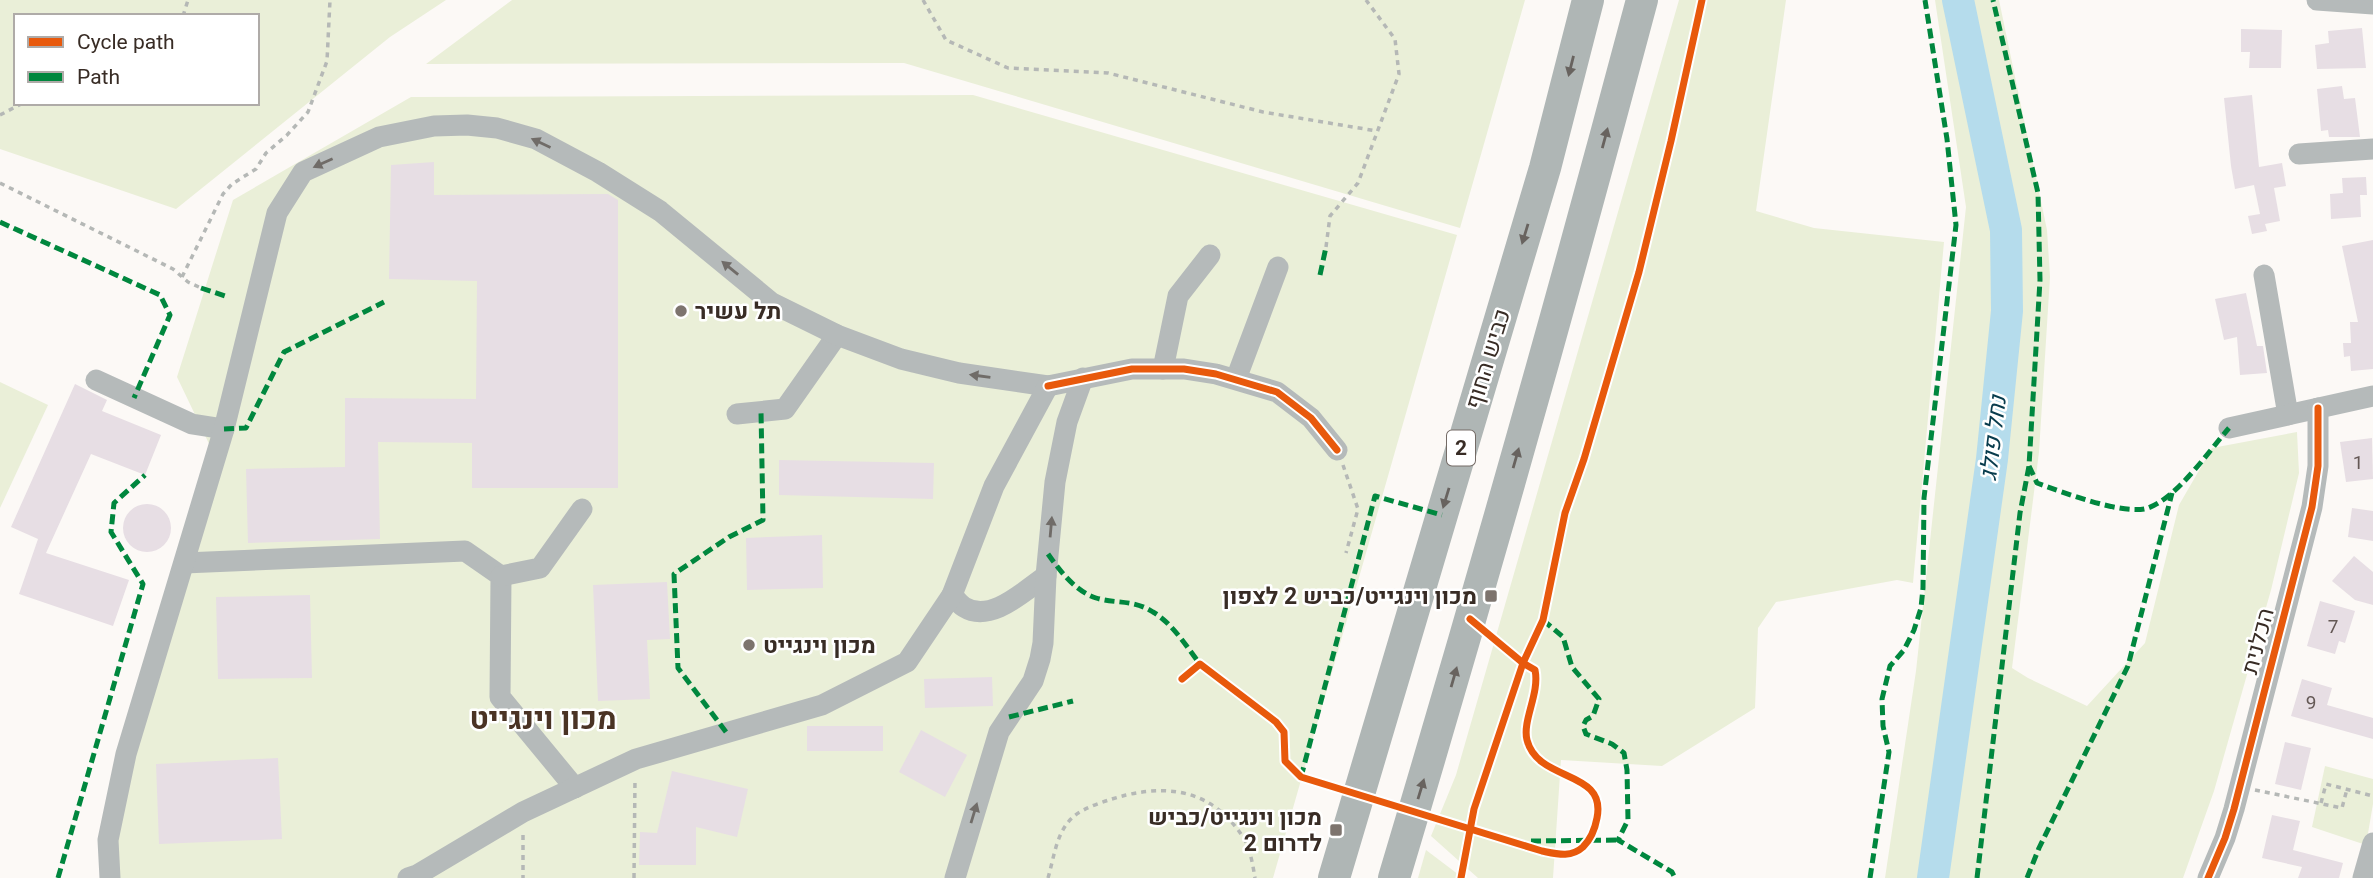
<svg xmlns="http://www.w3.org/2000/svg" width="2373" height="878" viewBox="0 0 2373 878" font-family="Roboto,Heebo,sans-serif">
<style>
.green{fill:#eaefd8;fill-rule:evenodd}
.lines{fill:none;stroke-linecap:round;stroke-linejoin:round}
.river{stroke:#b5dcec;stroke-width:32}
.building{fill:#e7dee4}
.path{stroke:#b5b8b6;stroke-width:3.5;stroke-dasharray:5 5;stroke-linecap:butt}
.minor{stroke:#b5baba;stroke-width:21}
.highway{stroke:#afb6b5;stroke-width:32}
.quiet{stroke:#00873e;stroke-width:5;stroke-dasharray:10 5;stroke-linecap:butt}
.cycleway-casing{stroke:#fff;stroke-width:11}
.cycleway{stroke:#e8590c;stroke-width:7}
.oneway{fill:#68635f}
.oneway2{fill:#706c68}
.poi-dot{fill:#7d746e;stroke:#fff;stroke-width:2.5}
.labels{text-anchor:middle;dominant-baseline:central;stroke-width:5;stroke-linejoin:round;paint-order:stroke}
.number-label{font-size:19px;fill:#645855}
.shield{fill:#fff;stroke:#746b66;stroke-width:2}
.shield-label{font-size:21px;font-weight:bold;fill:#382c25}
.poi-label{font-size:23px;font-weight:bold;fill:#382c25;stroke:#fff;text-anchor:start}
.street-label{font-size:23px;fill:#382c25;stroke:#fff}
.water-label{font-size:24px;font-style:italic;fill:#073b4c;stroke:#fff}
.district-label{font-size:30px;font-weight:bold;fill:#4a3324;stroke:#fff}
</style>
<rect width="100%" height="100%" fill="#fcf9f6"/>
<g class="green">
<path d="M0,0H446L390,37L176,209L0,149ZM16,16H257V103H16Z"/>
<polygon points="512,0 1525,0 1460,228 904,63 426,64"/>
<polygon points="1679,0 1786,0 1756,211 1814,228 1944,242 1913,583 1897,580 1776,602 1758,628 1755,708 1662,766 1561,760 1553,878 1478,878 1431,836 1456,775"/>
<polygon points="1935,0 1999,0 2047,230 2050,277 2039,452 2012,668 2028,678 2087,706 2145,643 2179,505 2212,448 2297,432 2299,473 2271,590 2214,791 2183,878 1885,878 1916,671 1966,207"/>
<polygon points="973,95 1457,235 1273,878 109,878 103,841 212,450 177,377 233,200 411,97"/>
<polygon points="0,382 48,405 0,508"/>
<polygon points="2325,766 2373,779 2373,804 2366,845 2312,827"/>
<polygon points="1426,850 1463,878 1418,878"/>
</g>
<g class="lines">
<polyline class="river" points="1933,878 1992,459 2007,311 2006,230 1958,0"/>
</g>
<g class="building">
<polygon points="2362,28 2366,68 2317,69 2315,45 2329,43 2328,31"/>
<polygon points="2241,29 2282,30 2281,68 2249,68 2250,52 2241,52"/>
<polygon points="2342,86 2344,99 2355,98 2360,137 2329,137 2328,130 2321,131 2317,89"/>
<polygon points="2252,95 2259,167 2282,163 2286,186 2274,188 2280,221 2265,224 2267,231 2252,234 2248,216 2260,214 2254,185 2235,189 2231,166 2224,98"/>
<polygon points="434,162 434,195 608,194 618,200 618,488 472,488 472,443 378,442 380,539 248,543 246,469 345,467 345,398 476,399 477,281 389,279 391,165"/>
<polygon points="2366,177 2367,195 2360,195 2361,217 2331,219 2330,194 2343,193 2342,178"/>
<polygon points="2373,240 2373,369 2351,371 2350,356 2344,357 2343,343 2351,343 2350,322 2358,322 2342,246"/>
<polygon points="2246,293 2257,346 2263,346 2267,373 2240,375 2237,337 2224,340 2215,299"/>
<polygon points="75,384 107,400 102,411 161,435 145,475 91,454 46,553 129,580 113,626 19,594 38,539 11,527"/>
<polygon points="2372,438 2373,479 2346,482 2340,442"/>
<polygon points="779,460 934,463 933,499 779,495"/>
<circle cx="147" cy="528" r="24"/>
<polygon points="2352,508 2373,511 2373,541 2348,537"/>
<polygon points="822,535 823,588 747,590 746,538"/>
<polygon points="2354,556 2373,572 2373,605 2355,600 2332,581"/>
<polygon points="667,582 670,639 647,640 650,699 598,701 593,585"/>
<polygon points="310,595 312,678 218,679 216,597"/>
<polygon points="2320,601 2355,611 2345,643 2339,641 2335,654 2307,646"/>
<polygon points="992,677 993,706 925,708 924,679"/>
<polygon points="2302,679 2332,688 2327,705 2373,718 2373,739 2291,716"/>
<rect x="807" y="726" width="76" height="25"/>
<polygon points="921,730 967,755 945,797 899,772"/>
<polygon points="2285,742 2311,748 2301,790 2275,784"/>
<polygon points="278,758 282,839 159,844 156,764"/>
<polygon points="672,771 748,789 737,837 696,827 696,865 639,865 640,832 657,833"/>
<polygon points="2272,815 2300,821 2293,850 2343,863 2339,878 2298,878 2302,867 2262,858"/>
</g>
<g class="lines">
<g class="path">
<polyline points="923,0 946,40 1008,68 1108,73 1263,112 1377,131"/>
<polyline points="183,16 188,0"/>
<polyline points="0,115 23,103"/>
<polyline points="0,183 173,269 188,282 201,288"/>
<polyline points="1326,247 1330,216 1358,183 1399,74 1395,39 1366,0"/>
<polyline points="182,277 223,194 232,184 256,169 266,153 287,135 308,112 327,61 330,0"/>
<polyline points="1343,465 1358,509 1346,553"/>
<polyline points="2255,790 2342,808 2347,789"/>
<polyline points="2321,803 2326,784 2373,796"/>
<polyline points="523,835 523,878"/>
<polyline points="634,878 635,779"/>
<path d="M1048,878C1054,858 1056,833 1072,818C1083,807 1111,799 1126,795C1175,784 1214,793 1243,837C1250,847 1253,866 1255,878"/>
</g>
<g class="minor">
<polyline points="2317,0 2373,4"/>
<polyline points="2299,154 2373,149"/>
<polyline points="2264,275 2288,415"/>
<polyline points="1163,369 1178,296 1210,255"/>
<polyline points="1236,379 1278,267"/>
<polyline points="96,380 192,424 224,429"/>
<polyline points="737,414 785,409 837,335"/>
<polyline points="2229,428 2373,396"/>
<polyline points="184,563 465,551 501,576 500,697 575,788"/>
<polyline points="501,576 540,568 582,509"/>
<path d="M952,595C955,598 959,604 964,607C991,624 1025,590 1046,576"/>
<polyline points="110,878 108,840 126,754 224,429 277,213 303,172 379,137 434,126 467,125 497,128 536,139 598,172 660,211 772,303 837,335 901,359 959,373 1048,386 1132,369 1184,369 1216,374 1277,392 1311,418 1337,450"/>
<polyline points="408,878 417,875 523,812 636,759 822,705 907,662 952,595 994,486 1048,386"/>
<polyline points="955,878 999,732 1033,681 1040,659 1043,643 1046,576 1055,482 1067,422 1083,378"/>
<polyline points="2208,878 2225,838 2234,809 2312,507 2318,466 2318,408"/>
<polyline points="2363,878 2373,843"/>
</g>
<g class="highway">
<polyline points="1334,878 1545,168 1588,0"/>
<path d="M1394,878C1481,587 1564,294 1642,0"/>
</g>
<g class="quiet">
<polyline points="0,222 160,295 170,315 134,398"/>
<polyline points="1320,275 1326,247"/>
<polyline points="201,288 225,296"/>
<polyline points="224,429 246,428 284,352 384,302"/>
<path d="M2029,466L2037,483C2062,492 2124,516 2148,508C2178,497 2208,452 2229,428"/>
<path d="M1048,554C1060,571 1075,591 1096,598C1115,604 1133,599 1153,612C1172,623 1187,647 1200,664"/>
<polyline points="1543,620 1563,637 1572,667 1599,699 1593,716 1586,720 1583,726 1586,734 1612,744 1624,753 1627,770 1628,820 1618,840 1672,872 1675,878"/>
<polyline points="1009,717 1073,701"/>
<polyline points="726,732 678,668 674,574 729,537 763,520 761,411"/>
<polyline points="1301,777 1375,496 1442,515"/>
<polyline points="1531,841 1618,840"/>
<polyline points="58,878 143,584 111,532 114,503 145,475"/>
<polyline points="1870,878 1889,752 1883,726 1882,699 1890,666 1904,650 1914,630 1921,608 1923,588 1924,498 1956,225 1947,139 1925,0"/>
<polyline points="1977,878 2020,513 2029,466 2040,280 2038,193 1993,0"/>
<polyline points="2027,878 2039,848 2128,666 2172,493"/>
</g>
<g class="cycleway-casing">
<g id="cycleway">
<polyline points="1048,386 1132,369 1184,369 1216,374 1277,392 1311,418 1337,450"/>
<path d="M1182,679L1200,664L1276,722L1284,732L1285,761L1301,777L1542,851C1557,854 1571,858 1583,847C1591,839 1595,829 1597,818C1607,769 1538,783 1527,740C1522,721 1540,693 1535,670L1523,663L1470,619"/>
<polyline points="1461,878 1474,809 1523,663 1543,620 1565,513 1584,459 1639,272 1671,141 1702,0"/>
<polyline points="2208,878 2225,838 2234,809 2312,507 2318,466 2318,408"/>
</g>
</g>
<use href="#cycleway" class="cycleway"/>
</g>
<defs><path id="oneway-solid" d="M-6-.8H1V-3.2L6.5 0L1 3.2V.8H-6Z" transform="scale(1.75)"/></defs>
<g class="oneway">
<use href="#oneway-solid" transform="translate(1571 66) rotate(104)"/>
<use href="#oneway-solid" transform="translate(1605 138) rotate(-75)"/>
<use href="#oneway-solid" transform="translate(1525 234) rotate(107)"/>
<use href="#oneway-solid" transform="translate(1516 458) rotate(-74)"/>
<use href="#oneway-solid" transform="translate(1446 498) rotate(107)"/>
<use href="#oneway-solid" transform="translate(1454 677) rotate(-74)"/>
<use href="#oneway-solid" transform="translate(1421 789) rotate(-73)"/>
</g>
<g class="oneway2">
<use href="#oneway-solid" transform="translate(541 143) rotate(-155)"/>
<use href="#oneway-solid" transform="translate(323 163) rotate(156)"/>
<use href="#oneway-solid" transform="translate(730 268) rotate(-141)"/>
<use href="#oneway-solid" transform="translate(980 376) rotate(-172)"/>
<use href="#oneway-solid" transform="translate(1051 527) rotate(-85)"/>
<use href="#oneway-solid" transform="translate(974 813) rotate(-73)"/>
</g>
<g class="poi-dot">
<circle cx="681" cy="311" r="7"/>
<rect x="1484" y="589" width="14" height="14" rx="3.5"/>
<circle cx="749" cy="645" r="7"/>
<rect x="1329" y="823" width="14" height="14" rx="3.5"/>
</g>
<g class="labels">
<g class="number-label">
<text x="2358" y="462">1</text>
<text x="2333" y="626">7</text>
<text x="2311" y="702">9</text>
</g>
<rect class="shield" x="1447" y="430.5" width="28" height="35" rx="5"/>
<g class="shield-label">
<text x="1461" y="448">2</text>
</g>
<g class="poi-label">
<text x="695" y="311">תל עשיר</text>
<text x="1477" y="596" text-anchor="end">מכון וינגייט/כביש 2 לצפון</text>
<text x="763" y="645">מכון וינגייט</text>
<text x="1322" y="817" text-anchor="end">מכון וינגייט/כביש<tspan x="1322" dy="26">2 לדרום</tspan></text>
</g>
<g class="street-label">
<text transform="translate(1488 359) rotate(-73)">כביש החוף</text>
<text transform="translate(2258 641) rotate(-75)">הכלנית</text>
</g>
<g class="water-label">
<text transform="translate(1993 438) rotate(-83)">נחל פולג</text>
</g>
<g class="district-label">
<text x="543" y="718">מכון וינגייט</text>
</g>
</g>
<rect x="14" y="14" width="245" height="91" fill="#ffffff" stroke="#afaba8" stroke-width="2"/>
<rect x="28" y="37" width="35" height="10" fill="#e8590c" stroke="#afaba8" stroke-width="2"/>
<text x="77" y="49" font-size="21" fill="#382c25">Cycle path</text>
<rect x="28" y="72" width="35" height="10" fill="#00873e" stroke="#afaba8" stroke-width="2"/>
<text x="77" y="84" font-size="21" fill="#382c25">Path</text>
</svg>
